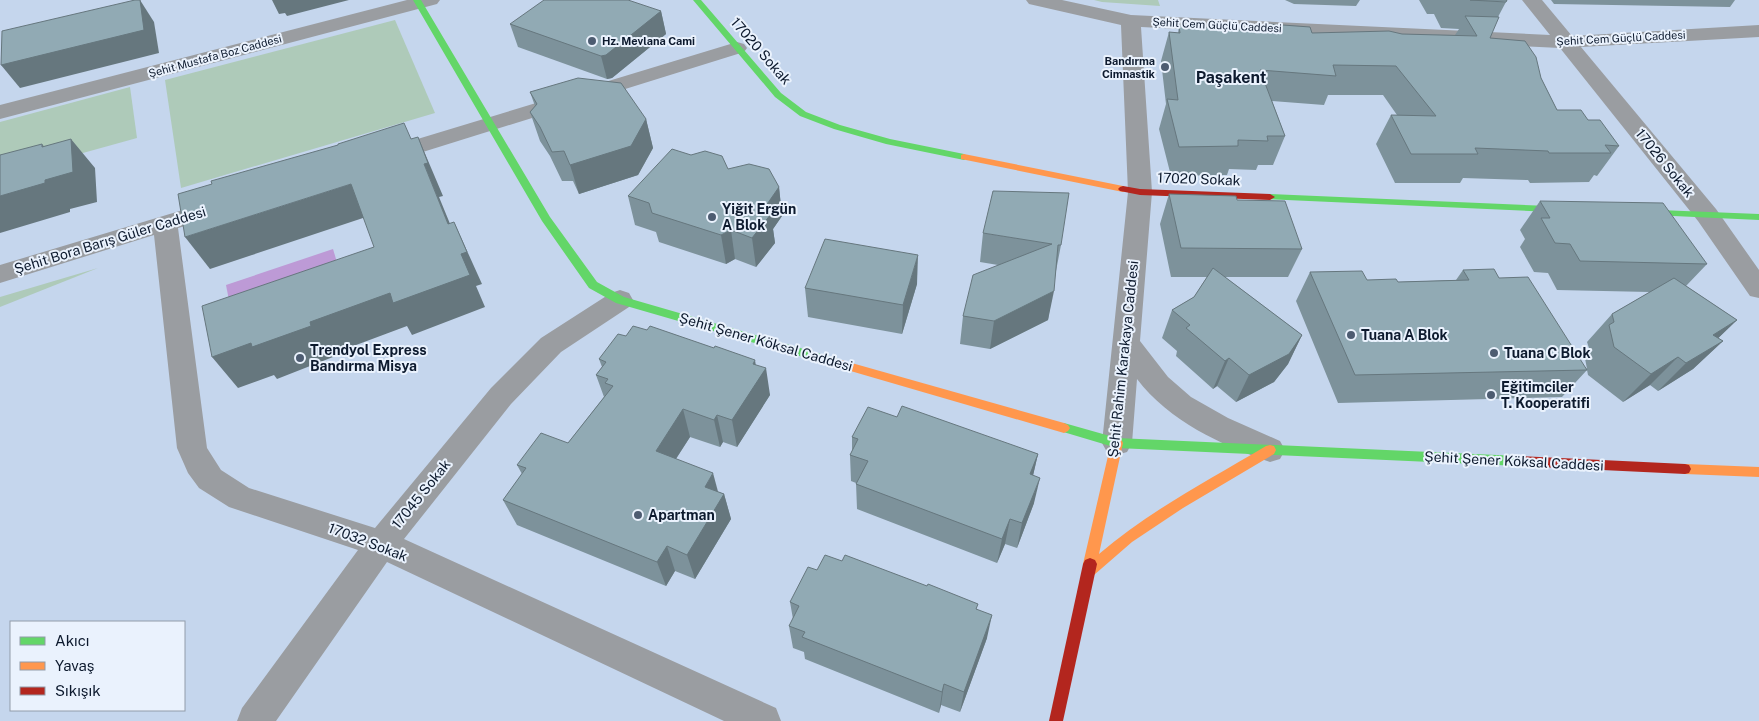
<svg xmlns="http://www.w3.org/2000/svg" width="1759" height="721" viewBox="0 0 1759 721" font-family="'Public Sans',sans-serif">
<style>
.green{fill:#aecab9}
.water{fill:#bd9ad6}
.lines{fill:none;stroke-linecap:round;stroke-linejoin:round}
.street{fill:#9a9da1;fill-rule:evenodd}
.fast{fill:#63d668;fill-rule:evenodd}
.slow{fill:#ff974d;fill-rule:evenodd}
.jam{fill:#b3261e;fill-rule:evenodd}
.wall{fill:#7d929b}
.shaded-wall{fill:#66777e}
.building{fill:#91aab4;stroke:#66777e}
.poi-dot{fill:#4d5c71;stroke:#eaf2fd;stroke-width:2}
.labels{text-anchor:middle;dominant-baseline:central;stroke-width:4;stroke-linejoin:round;paint-order:stroke}
.far-street-label{font-size:11px;fill:#0d1a2e;stroke:#eaf2fd}
.far-poi-label{font-size:11px;font-weight:bold;fill:#0d1a2e;stroke:#eaf2fd;text-anchor:start}
.street-label{font-size:14px;fill:#0d1a2e;stroke:#eaf2fd}
.poi-label{font-size:14px;font-weight:bold;fill:#0d1a2e;stroke:#eaf2fd;text-anchor:start}
.far-district-label{font-size:16px;font-weight:bold;fill:#0d1a2e;stroke:#eaf2fd}
</style>
<rect width="100%" height="100%" fill="#c5d6ed"/>
<g class="green">
<polygon points="1094,0 1158,0 1160,6 1102,2"/>
<polygon points="395,20 435,113 181,188 165,80"/>
<polygon points="130,87 137,138 0,176 0,122"/>
<polygon points="98,268 0,307 0,297"/>
</g>
<polygon class="water" points="333,249 342,279 232,316 226,285"/>
<g class="lines">
<g class="street">
<polygon points="407,0 440,0 437,4 0,119 0,105"/>
<path d="M1026,0H1062L1131,15L1550,35L1522,0H1542L1572,36L1759,25V37L1581,47L1716,209L1759,270V298L1750,296L1698,221L1560,48L1141,27L1152,192L1140,341L1168,377L1191,397L1228,418L1280,441L1285,450L1280,459L1270,462C1221,445 1169,421 1137,379L1132,443L1127,452L1117,455L1107,452L1102,443L1128,192L1121,25L1029,4Z"/>
<polygon points="737,42 744,44 747,48 744,52 394,161 386,163 378,161 375,156 378,151"/>
<polygon points="183,210 192,212 195,218 192,224 178,228 207,448 221,470 249,488 375,528 491,388 541,338 611,293 620,290 629,293 633,300 629,307 561,352 511,404 404,539 776,708 781,721 724,721 387,562 276,721 237,721 242,708 358,550 229,507 199,488 188,473 177,448 154,235 0,283 0,265"/>
</g>
<g class="fast">
<polygon points="413,0 421,0 550,217 597,282 624,297 838,359 840,362 838,365 834,366 616,303 589,288 542,221"/>
<polygon points="693,0 701,0 781,93 806,112 840,125 890,139 964,154 969,157 964,160 886,144 834,129 800,116 775,97"/>
<polygon points="1270,194 1573,207 1578,210 1573,213 1267,199 1265,197 1267,195"/>
<polygon points="1634,209 1759,214 1759,220 1631,214 1629,212"/>
<polygon points="1064,423 1117,438 1519,456 1523,457 1525,461 1523,465 1519,466 1117,448 1060,431 1058,428 1060,425"/>
</g>
<g class="slow">
<polygon points="964,154 1123,186 1128,189 1123,192 961,159 961,155"/>
<polygon points="834,358 1064,423 1068,425 1070,428 1068,431 1064,433 830,365 828,362 830,359"/>
<path d="M1117,438L1121,439L1123,443L1099,554C1149,511 1209,480 1266,446L1270,445L1274,446L1276,450L1274,454L1183,508L1132,542L1094,575L1089,577L1084,575L1082,571L1085,567L1083,564L1111,443L1113,439Z"/>
<polygon points="1685,464 1759,467 1759,477 1685,474 1681,473 1679,469 1681,465"/>
</g>
<g class="jam">
<polygon points="1123,186 1140,189 1270,194 1275,197 1270,200 1140,195 1120,191 1118,189 1120,187"/>
<polygon points="1519,456 1685,464 1689,465 1691,469 1689,473 1685,474 1519,466 1515,465 1513,461 1515,457"/>
<polygon points="1090,558 1095,560 1097,564 1063,721 1049,721 1083,564 1085,560"/>
</g>
</g>
<g class="wall">
<polygon points="1285,0 1360,0 1356,6 1294,4"/>
<polygon points="1419,0 1507,0 1498,17 1490,38 1541,78 1557,110 1588,120 1619,146 1597,176 1594,175 1589,182 1530,183 1528,180 1463,178 1460,183 1395,183 1376,144 1391,115 1397,115 1383,95 1328,95 1324,105 1272,101 1285,136 1273,165 1258,165 1256,170 1229,169 1227,175 1171,176 1159,129 1166,104 1161,61 1169,32 1178,33 1179,26 1266,31 1269,24 1312,33 1455,35 1459,29 1441,28 1434,14 1427,14"/>
<polygon points="1551,0 1735,0 1730,7 1554,4"/>
<polygon points="661,11 666,34 612,78 607,79 518,47 510,24"/>
<polygon points="530,92 646,119 653,148 638,175 579,194 573,181 562,181 550,156 540,141 530,112 535,106"/>
<polygon points="779,187 782,216 773,229 775,243 756,267 735,259 726,264 659,242 656,232 635,225 628,196"/>
<polygon points="1169,194 1237,200 1302,249 1288,277 1225,277 1302,335 1288,364 1274,382 1236,402 1217,386 1213,389 1176,356 1177,351 1162,338 1172,310 1194,297 1207,277 1171,277 1160,224"/>
<polygon points="1540,201 1707,264 1686,286 1737,320 1718,338 1723,341 1693,369 1658,391 1650,385 1623,402 1588,375 1587,370 1562,397 1338,403 1296,301 1310,272 1367,280 1398,282 1456,280 1463,270 1499,278 1587,369 1584,353 1589,348 1587,342 1612,314 1650,292 1557,290 1548,273 1534,272 1520,247 1525,239 1520,230"/>
<polygon points="983,233 1061,245 1056,271 1048,320 990,349 960,344 963,316 998,265 980,262"/>
<polygon points="917,284 902,334 808,317 805,288"/>
<polygon points="626,336 756,365 770,395 737,447 723,442 720,447 690,437 676,459 718,492 724,494 731,519 695,579 675,571 666,586 517,525 503,500 522,474 517,465 568,443 604,397 596,375 602,367 599,359"/>
<polygon points="897,417 1038,454 1033,475 1034,503 1017,548 1005,544 997,563 857,509 856,483 851,481 850,455 852,451 852,437"/>
<polygon points="817,570 977,609 987,638 960,712 941,705 939,713 805,659 804,652 793,648 789,626 793,619 790,602"/>
</g>
<g class="shaded-wall">
<polygon points="140,0 154,22 159,53 20,88 1,65"/>
<polygon points="272,0 349,0 287,16 285,13 279,14"/>
<polygon points="661,11 666,34 612,78 607,79 601,56"/>
<polygon points="646,119 653,148 638,175 579,194 570,165"/>
<polygon points="418,137 443,196 439,197 462,253 454,222 482,284 476,286 485,307 412,335 407,326 332,354 333,357 277,379 274,375 238,388 212,357 448,224 424,164"/>
<polygon points="71,139 95,168 97,202 70,209 70,212 0,233 0,196 45,180 42,144 66,173"/>
<polygon points="351,184 369,216 210,269 185,237"/>
<polygon points="779,187 782,216 773,229 775,243 756,267 752,238 763,210"/>
<polygon points="731,230 735,259 726,264 721,235"/>
<polygon points="918,255 917,284 902,334 903,305"/>
<polygon points="1054,291 1048,320 990,349 994,321"/>
<polygon points="1737,320 1708,348 1684,363 1713,335"/>
<polygon points="1302,335 1288,364 1274,382 1236,402 1249,375"/>
<polygon points="1723,341 1693,369 1658,391 1686,363"/>
<polygon points="1678,357 1650,385 1623,402 1651,374"/>
<polygon points="1229,358 1217,386 1213,389 1225,361"/>
<polygon points="755,360 758,379 766,368 770,395 737,447 732,420 753,364"/>
<polygon points="683,409 690,437 664,477 656,451"/>
<polygon points="717,415 723,442 720,447 714,420"/>
<polygon points="1038,454 1032,480 1030,474"/>
<polygon points="713,473 720,499 705,487"/>
<polygon points="1040,478 1034,503 1017,548 1022,523"/>
<polygon points="724,494 731,519 695,579 687,555"/>
<polygon points="1010,519 1005,544 997,563 1002,539"/>
<polygon points="667,546 675,571 666,586 657,562"/>
<polygon points="992,615 987,638 960,712 964,692"/>
<polygon points="944,684 941,705 939,713 942,692"/>
</g>
<g class="building">
<polygon points="135,0 140,0 144,30 1,65 2,31"/>
<polygon points="544,0 628,0 661,11 606,55 601,56 510,24"/>
<polygon points="1470,0 1507,0 1506,2"/>
<polygon points="1465,16 1499,17 1490,38 1525,41 1536,57 1541,78 1557,110 1581,110 1588,120 1600,120 1619,146 1605,145 1611,153 1549,153 1548,151 1475,148 1478,154 1411,154 1391,115 1436,116 1396,66 1333,65 1336,76 1260,70 1285,136 1267,136 1268,141 1238,140 1238,146 1179,147 1167,99 1178,100 1169,32 1180,33 1179,26 1271,32 1269,24 1310,27 1312,33 1389,31 1402,34 1477,36"/>
<polygon points="578,78 621,83 646,119 631,146 570,165 564,151 552,152 540,127 530,112 537,104 530,92"/>
<polygon points="404,123 411,139 418,137 428,163 424,164 448,224 454,222 467,252 461,254 470,275 393,303 390,293 310,322 311,326 252,347 251,343 212,357 202,306 374,247 351,184 185,237 178,194 212,184 211,181 338,145 338,144"/>
<polygon points="71,139 73,172 45,180 45,183 0,196 0,155 42,144 42,147"/>
<polygon points="672,149 691,155 705,151 722,156 728,169 749,164 769,169 779,187 763,210 771,214 752,238 731,230 721,235 652,213 649,203 628,196"/>
<polygon points="993,191 1069,193 1061,245 1058,245 1054,291 994,321 963,316 973,275 1052,244 983,233"/>
<polygon points="1169,194 1236,196 1237,200 1285,201 1302,249 1181,248"/>
<polygon points="1540,201 1663,203 1707,264 1580,261 1570,244 1555,243 1541,218 1550,218"/>
<polygon points="825,239 918,255 903,305 805,288"/>
<polygon points="1213,268 1302,335 1289,354 1249,375 1229,358 1225,361 1186,328 1190,325 1172,310 1194,297"/>
<polygon points="1494,269 1499,278 1528,277 1587,370 1355,375 1310,272 1362,271 1367,280 1396,279 1398,282 1469,280 1463,270"/>
<polygon points="1674,278 1737,320 1713,335 1723,341 1686,363 1678,357 1651,374 1614,347 1609,325 1614,322 1612,314"/>
<polygon points="633,326 647,330 650,326 714,348 715,346 755,360 753,364 766,368 732,420 717,415 714,420 683,409 656,451 713,473 705,487 724,494 687,555 667,546 657,562 503,500 526,468 517,465 541,433 568,443 613,386 605,383 608,379 596,375 606,362 599,359 618,334 626,336"/>
<polygon points="902,406 1038,454 1030,474 1040,478 1022,523 1010,519 1002,539 856,484 868,461 850,455 858,439 852,437 868,407 897,417"/>
<polygon points="825,555 842,561 845,555 927,586 928,584 978,604 976,609 992,615 964,692 944,684 942,692 802,637 805,632 789,626 799,606 790,602 808,567 817,570"/>
</g>
<g class="poi-dot">
<circle cx="592" cy="41" r="5"/>
<circle cx="1165" cy="67" r="5"/>
<circle cx="712" cy="217" r="5"/>
<circle cx="1351" cy="335" r="5"/>
<circle cx="1494" cy="353" r="5"/>
<circle cx="300" cy="358" r="5"/>
<circle cx="1491" cy="395" r="5"/>
<circle cx="638" cy="515" r="5"/>
</g>
<g class="labels">
<g class="far-street-label">
<text transform="translate(1217 25) rotate(3)">Şehit Cem Güçlü Caddesi</text>
<text transform="translate(1621 38) rotate(-3)">Şehit Cem Güçlü Caddesi</text>
<text transform="translate(215 56) rotate(-15)">Şehit Mustafa Boz Caddesi</text>
</g>
<g class="far-poi-label">
<text x="602" y="41">Hz. Mevlana Cami</text>
<text x="1155" y="61" text-anchor="end">Bandırma<tspan x="1155" dy="13">Cimnastik</tspan></text>
</g>
<g class="street-label">
<text transform="translate(761 51) rotate(49)">17020 Sokak</text>
<text transform="translate(1665 163) rotate(51)">17026 Sokak</text>
<text transform="translate(1199 179) rotate(2)">17020 Sokak</text>
<text transform="translate(110 240) rotate(-17)">Şehit Bora Barış Güler Caddesi</text>
<text transform="translate(766 342) rotate(16)">Şehit Şener Köksal Caddesi</text>
<text transform="translate(1123 359) rotate(-84)">Şehit Rahim Karakaya Caddesi</text>
<text transform="translate(1514 461) rotate(3)">Şehit Şener Köksal Caddesi</text>
<text transform="translate(421 494) rotate(-51)">17045 Sokak</text>
<text transform="translate(368 542) rotate(21)">17032 Sokak</text>
</g>
<g class="poi-label">
<text x="722" y="209">Yiğit Ergün<tspan x="722" dy="16">A Blok</tspan></text>
<text x="1361" y="335">Tuana A Blok</text>
<text x="310" y="350">Trendyol Express<tspan x="310" dy="16">Bandırma Misya</tspan></text>
<text x="1504" y="353">Tuana C Blok</text>
<text x="1501" y="387">Eğitimciler<tspan x="1501" dy="16">T. Kooperatifi</tspan></text>
<text x="648" y="515">Apartman</text>
</g>
<g class="far-district-label">
<text x="1231" y="77">Paşakent</text>
</g>
</g>
<rect x="10" y="621" width="175" height="90" fill="#eaf2fd" stroke="#929caa"/>
<rect x="20" y="637" width="25" height="8" fill="#63d668" stroke="#929caa"/>
<text x="55" y="646" font-size="15" fill="#0d1a2e">Akıcı</text>
<rect x="20" y="662" width="25" height="8" fill="#ff974d" stroke="#929caa"/>
<text x="55" y="671" font-size="15" fill="#0d1a2e">Yavaş</text>
<rect x="20" y="687" width="25" height="8" fill="#b3261e" stroke="#929caa"/>
<text x="55" y="696" font-size="15" fill="#0d1a2e">Sıkışık</text>
</svg>
